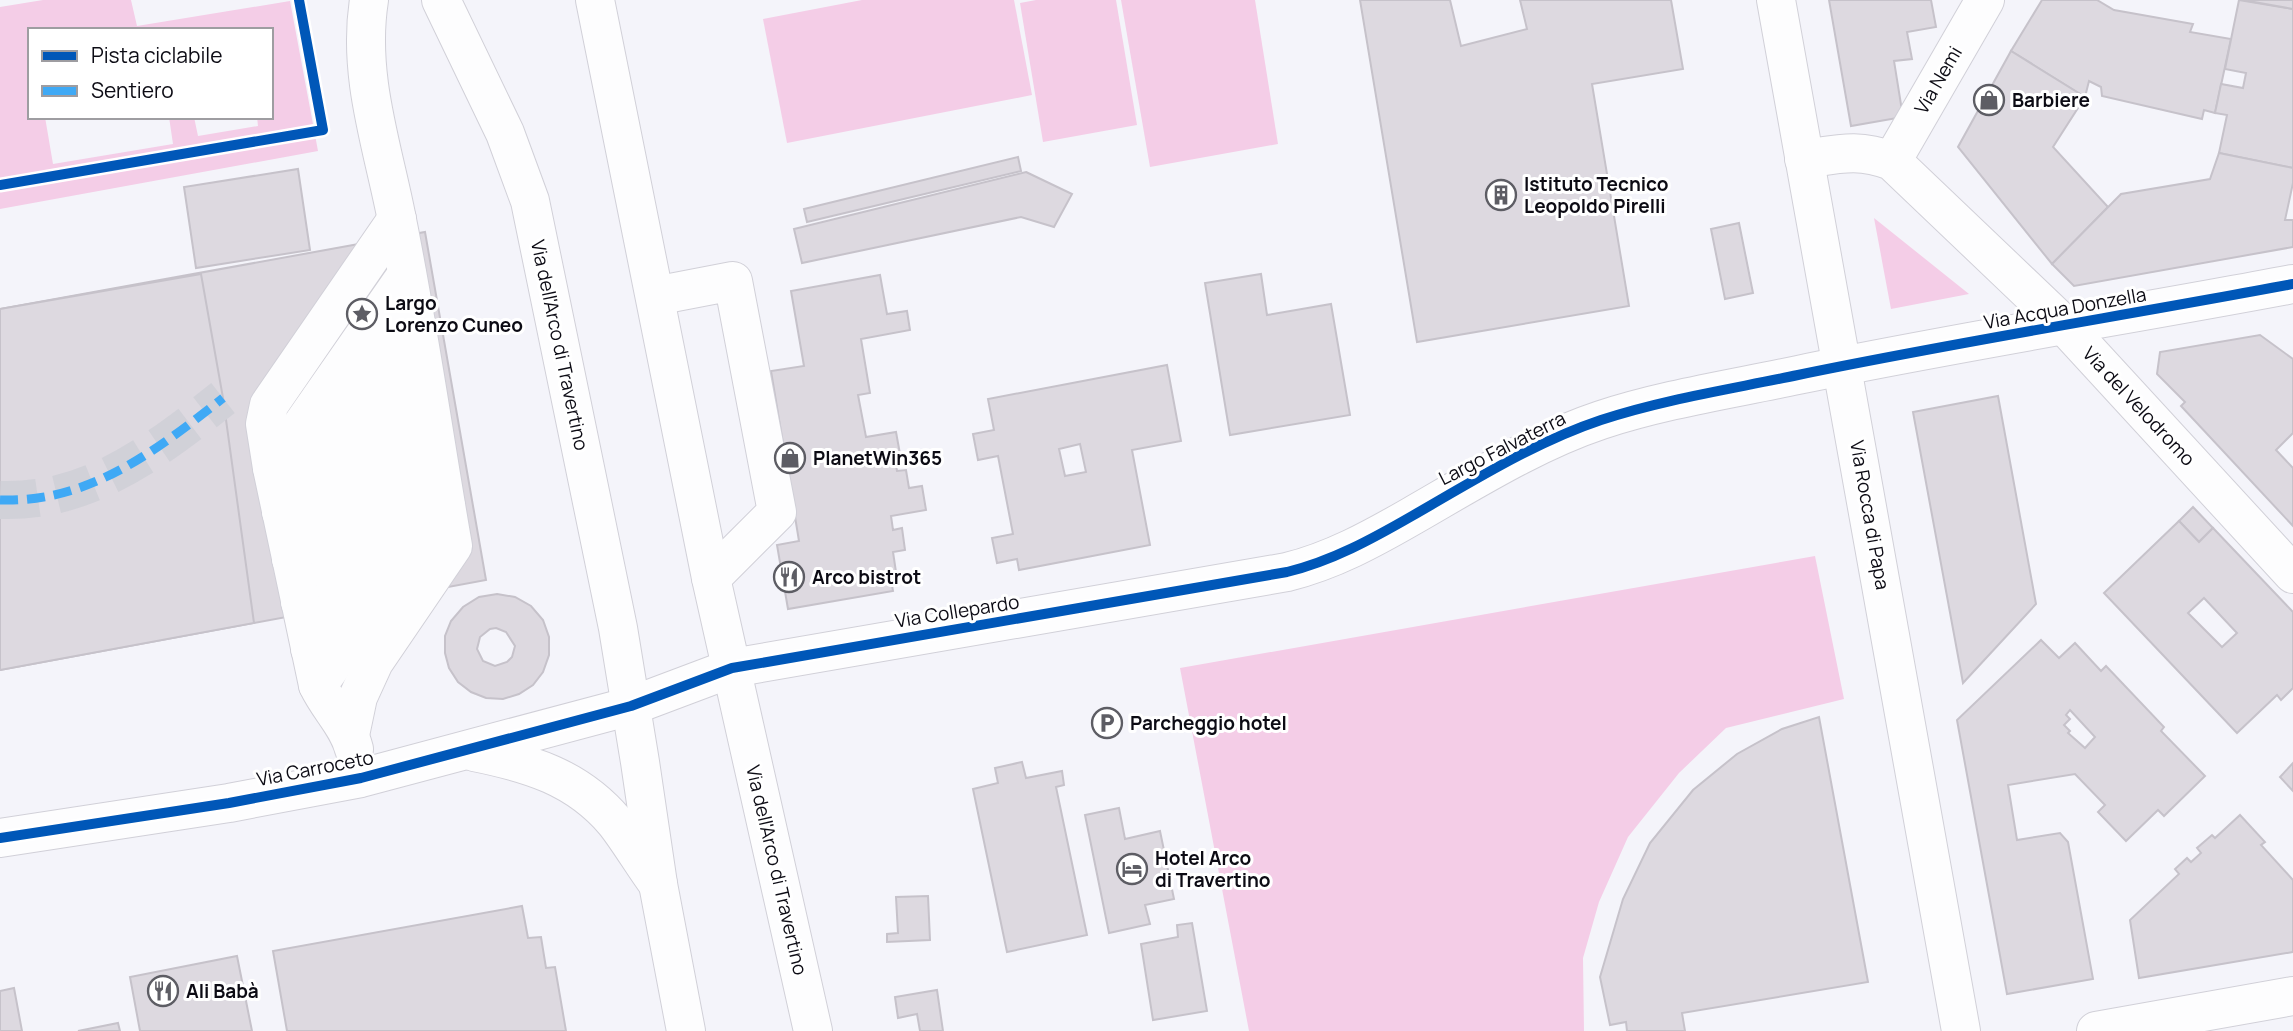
<svg xmlns="http://www.w3.org/2000/svg" width="2293" height="1031" viewBox="0 0 2293 1031" font-family="Manrope,sans-serif">
<style>
.green{fill:#f4cde7;fill-rule:evenodd}
.building{fill:#ddd9e0;stroke:#c6c2ca;stroke-width:2;fill-rule:evenodd}
.lines{fill:none;stroke-linecap:round;stroke-linejoin:round}
.minor-tunnel{stroke:#d1d1d8;stroke-width:38;stroke-dasharray:38 19;stroke-linecap:butt}
.minor-casing{stroke:#d1d0d8;stroke-width:40}
.major-casing{stroke:#d1d0d8;stroke-width:40}
.minor{stroke:#fdfdfe;stroke-width:38}
.major{stroke:#fdfdfe;stroke-width:38}
.quiet{stroke:#3fa9f5;stroke-width:9;stroke-dasharray:18 9;stroke-linecap:butt}
.cycleway-casing{stroke:#fff;stroke-width:15}
.cycleway{stroke:#0057b8;stroke-width:10}
.labels{text-anchor:middle;dominant-baseline:central;stroke-width:6;stroke-linejoin:round;paint-order:stroke}
.street-label{font-size:19px;fill:#0c0b14;stroke:#fff}
.poi-label{font-size:19px;font-weight:bold;fill:#0c0b14;stroke:#fff;text-anchor:start}
</style>
<rect width="100%" height="100%" fill="#f4f4fa"/>
<g class="green">
<path d="M43,0H131L137,26L290,1L318,151L0,209V7ZM30,30H271V117H257L258,126L198,136L194,117H169L173,144L53,164L45,117H30Z"/>
<polygon points="862,0 1014,0 1032,95 787,143 763,19"/>
<polygon points="1036,0 1116,0 1137,125 1043,142 1020,3"/>
<polygon points="1121,0 1255,0 1278,144 1150,167"/>
<polygon points="1874,218 1969,294 1891,309"/>
<polygon points="1815,556 1844,699 1726,728 1679,773 1628,837 1599,902 1583,958 1584,1031 1249,1031 1180,668"/>
</g>
<g class="building">
<polygon points="1360,0 1450,0 1461,46 1527,29 1520,0 1671,0 1683,69 1592,84 1629,306 1417,342"/>
<polygon points="1829,0 1931,0 1936,27 1907,32 1912,59 1894,61 1903,117 1851,126"/>
<polygon points="2042,0 2097,0 2114,10 2193,24 2190,32 2231,39 2215,113 2204,110 2202,119 2102,96 2101,87 2089,81 2085,97 2011,51"/>
<polygon points="2239,0 2293,9 2293,168 2219,153 2227,115 2215,113 2221,84 2243,88 2246,73 2225,69"/>
<polygon points="2243,0 2293,0 2293,9"/>
<polygon points="2011,51 2085,97 2053,147 2108,207 2052,264 1958,147"/>
<polygon points="2219,153 2293,168 2293,183 2285,220 2293,220 2293,247 2074,286 2052,264 2121,194 2210,179"/>
<polygon points="1018,157 1021,171 807,222 804,209"/>
<polygon points="298,169 310,250 196,268 184,187"/>
<polygon points="1026,172 1072,194 1054,227 1021,217 802,263 794,229"/>
<polygon points="1739,223 1753,293 1725,299 1711,229"/>
<polygon points="425,232 486,580 0,670 0,309"/>
<polygon points="201,274 223,398 254,623 0,670 0,309"/>
<polygon points="1261,274 1267,315 1331,304 1350,415 1230,435 1205,283"/>
<polygon points="880,275 887,314 907,311 910,330 861,339 870,393 858,395 866,437 896,432 900,454 894,454 897,471 906,470 909,488 922,486 926,510 891,516 893,530 902,528 905,550 893,552 896,572 890,573 893,591 788,609 777,545 799,541 771,371 804,366 791,291"/>
<polygon points="2260,335 2293,359 2293,433 2276,450 2293,468 2293,526 2181,406 2185,402 2157,374 2160,352"/>
<path d="M1167,365L1181,441L1132,450L1150,545L1019,570L1017,559L997,563L992,538L1013,534L998,456L978,460L973,434L994,430L988,399ZM1080,444L1086,472L1065,476L1059,449Z"/>
<polygon points="1998,396 2036,604 1963,683 1913,412"/>
<polygon points="2193,507 2213,528 2199,542 2179,521"/>
<path d="M2179,521L2199,542L2213,528L2293,612V688L2281,700L2277,695L2237,733L2104,593ZM2204,598L2237,633L2222,647L2188,613Z"/>
<path d="M497,594L515,597L531,606L543,620L549,637V655L543,672L533,685L519,694L503,699L486,698L471,692L458,682L449,668L445,653V636L451,621L463,607L479,597ZM496,628L506,632L515,646L512,657L507,662L495,666L483,661L477,649L480,637L490,629Z"/>
<path d="M2041,640L2059,658L2075,643L2101,671L2106,666L2164,727L2161,731L2205,776L2164,816L2158,810L2126,841L2098,812L2105,805L2075,774L2008,785L2017,840L2060,833L2068,842L2093,979L2007,994L1957,720ZM2070,710L2095,737L2085,748L2068,733L2070,731L2064,725L2070,719L2066,715Z"/>
<polygon points="1819,717 1868,982 1682,1013 1685,1031 1627,1031 1626,1022 1610,1025 1600,977 1623,899 1650,843 1693,790 1737,754 1782,729"/>
<polygon points="1022,762 1026,778 1062,771 1064,785 1056,787 1087,935 1007,952 973,789 998,783 995,768"/>
<polygon points="2293,763 2293,791 2280,777"/>
<polygon points="1119,808 1125,839 1160,831 1174,899 1145,905 1150,924 1109,933 1085,815"/>
<polygon points="2240,815 2265,842 2261,845 2293,880 2293,952 2139,978 2130,920 2179,874 2175,869 2187,858 2191,862 2201,853 2197,848 2212,835 2215,838"/>
<polygon points="928,896 930,940 887,942 887,934 898,933 896,897"/>
<polygon points="522,906 528,938 541,937 546,968 555,967 566,1031 287,1031 273,951"/>
<polygon points="1192,923 1207,1011 1153,1020 1141,944 1178,937 1177,925"/>
<polygon points="237,956 252,1031 140,1031 130,977"/>
<polygon points="14,988 22,1031 0,1031 0,991"/>
<polygon points="937,990 943,1031 920,1031 917,1014 898,1018 895,997"/>
<polygon points="118,1023 120,1031 78,1031"/>
</g>
<g class="lines">
<path class="minor-tunnel" d="M0,500C89,503 156,451 223,398"/>
<g class="minor-casing">
<g id="minor">
<polyline points="1776,0 1961,1031"/>
<path d="M1804,159C1839,154 1858,148 1892,161L2064,325L2293,574"/>
<polyline points="1892,161 1985,0"/>
<polyline points="655,296 733,281 777,512 711,578"/>
<polyline points="272,468 407,274"/>
<polyline points="281,512 415,321"/>
<polyline points="291,559 422,369"/>
<polyline points="300,602 430,412"/>
<polyline points="310,649 438,462"/>
<polyline points="318,685 446,506"/>
<path d="M350,735L358,697L374,662L453,546C434,438 419,328 397,220C383,147 357,76 369,0"/>
<path d="M354,749C348,725 328,707 318,685L272,468L265,424L269,405L397,219"/>
<path d="M474,752C529,763 577,777 615,822C630,841 643,864 658,884"/>
<path d="M0,838L229,803L361,778L631,706L732,668L1287,572C1332,561 1372,539 1412,516C1473,481 1535,442 1601,420C1665,399 1732,389 1798,375C1962,341 2128,315 2293,284"/>
<polyline points="2096,1031 2293,996"/>
</g>
</g>
<g class="major-casing">
<g id="major">
<polyline points="441,0 505,133 530,201 618,628 640,762 658,884 686,1031"/>
<polyline points="595,0 711,578 813,1031"/>
</g>
</g>
<use href="#minor" class="minor"/>
<use href="#major" class="major"/>
<path class="quiet" d="M0,500C89,503 156,451 223,398"/>
<g class="cycleway-casing">
<g id="cycleway">
<polyline points="0,185 323,130 299,0"/>
<path d="M0,838L229,803L361,778L631,706L732,668L1287,572C1332,561 1372,539 1412,516C1473,481 1535,442 1601,420C1665,399 1732,389 1798,375C1962,341 2128,315 2293,284"/>
</g>
</g>
<use href="#cycleway" class="cycleway"/>
</g>
<defs>
<g id="shop-ring" transform="scale(1.575)"><circle r="9.5" fill="#fff" stroke="#5d5d64" stroke-width="1.5"/><path d="M-5-2.5h2.3a2.7 3.5 0 0 1 5.4 0H5L5.5 6h-11ZM-1.5-2.5h3a1.5 2.3 0 0 0-3 0Z" fill="#5d5d64"/></g>
<g id="building-ring" transform="scale(1.575)"><circle r="9.5" fill="#fff" stroke="#5d5d64" stroke-width="1.5"/><path d="M-4-6H4V6H1V3H-1V6H-4ZM-2.5-4.3h1.7v1.8h-1.7ZM.8-4.3h1.7v1.8H.8ZM-2.5-1h1.7V.8h-1.7ZM.8-1h1.7V.8H.8Z" fill="#5d5d64"/></g>
<g id="sight-ring" transform="scale(1.575)"><circle r="9.5" fill="#fff" stroke="#5d5d64" stroke-width="1.5"/><path d="M0-6L1.8-2.2L6-1.7L2.9 1.2L3.7 5.4L0 3.3L-3.7 5.4L-2.9 1.2L-6-1.7L-1.8-2.2Z" fill="#5d5d64"/></g>
<g id="restaurant-ring" transform="scale(1.575)"><circle r="9.5" fill="#fff" stroke="#5d5d64" stroke-width="1.5"/><path d="M-5-6h1v4h1v-4h1v4h1v-4h1v5L-1.5 .5V6h-2V.5L-5-1ZM5-6V6H3V1.5H1.5Q1.5-4 5-6Z" fill="#5d5d64"/></g>
<g id="parking-ring" transform="scale(1.575)"><circle r="9.5" fill="#fff" stroke="#5d5d64" stroke-width="1.5"/><path d="M-3.5-5.5H1a3.5 3.5 0 0 1 0 7H-1V5.5H-3.5ZM-1-3.4V-.6H.8a1.4 1.4 0 0 0 0-2.8Z" fill="#5d5d64"/></g>
<g id="hotel-ring" transform="scale(1.575)"><circle r="9.5" fill="#fff" stroke="#5d5d64" stroke-width="1.5"/><path d="M-6-4.5h1.5V1H6V5H4.5V3h-9V5H-6ZM-4 0a1.8 1.8 0 1 1 3.6 0ZM.5 0V-2.5h3Q6-2.5 6 0Z" fill="#5d5d64"/></g>
</defs>
<g fill-rule="evenodd">
<use href="#shop-ring" x="1989" y="100"/>
<use href="#building-ring" x="1501" y="195"/>
<use href="#sight-ring" x="362" y="314"/>
<use href="#shop-ring" x="790" y="458"/>
<use href="#restaurant-ring" x="789" y="577"/>
<use href="#parking-ring" x="1107" y="723"/>
<use href="#hotel-ring" x="1132" y="869"/>
<use href="#restaurant-ring" x="163" y="991"/>
</g>
<g class="labels">
<g class="street-label">
<text transform="translate(1938 80) rotate(-60)">Via Nemi</text>
<text transform="translate(2065 308) rotate(-10)">Via Acqua Donzella</text>
<text transform="translate(560 345) rotate(78)">Via dell'Arco di Travertino</text>
<text transform="translate(2139 406) rotate(47)">Via del Velodromo</text>
<text transform="translate(1502 448) rotate(-27)">Largo Falvaterra</text>
<text transform="translate(1870 515) rotate(80)">Via Rocca di Papa</text>
<text transform="translate(957 611) rotate(-9)">Via Collepardo</text>
<text transform="translate(315 768) rotate(-11)">Via Carroceto</text>
<text transform="translate(777 870) rotate(77)">Via dell'Arco di Travertino</text>
</g>
<g class="poi-label">
<text x="2012" y="100">Barbiere</text>
<text x="1524" y="184">Istituto Tecnico<tspan x="1524" dy="22">Leopoldo Pirelli</tspan></text>
<text x="385" y="303">Largo<tspan x="385" dy="22">Lorenzo Cuneo</tspan></text>
<text x="813" y="458">PlanetWin365</text>
<text x="812" y="577">Arco bistrot</text>
<text x="1130" y="723">Parcheggio hotel</text>
<text x="1155" y="858">Hotel Arco<tspan x="1155" dy="22">di Travertino</tspan></text>
<text x="186" y="991">Ali Babà</text>
</g>
</g>
<rect x="28" y="28" width="245" height="91" fill="#ffffff" stroke="#9e9da1" stroke-width="2"/>
<rect x="42" y="51" width="35" height="10" fill="#0057b8" stroke="#9e9da1" stroke-width="2"/>
<text x="91" y="63" font-size="21" fill="#0c0b14">Pista ciclabile</text>
<rect x="42" y="86" width="35" height="10" fill="#3fa9f5" stroke="#9e9da1" stroke-width="2"/>
<text x="91" y="98" font-size="21" fill="#0c0b14">Sentiero</text>
</svg>
